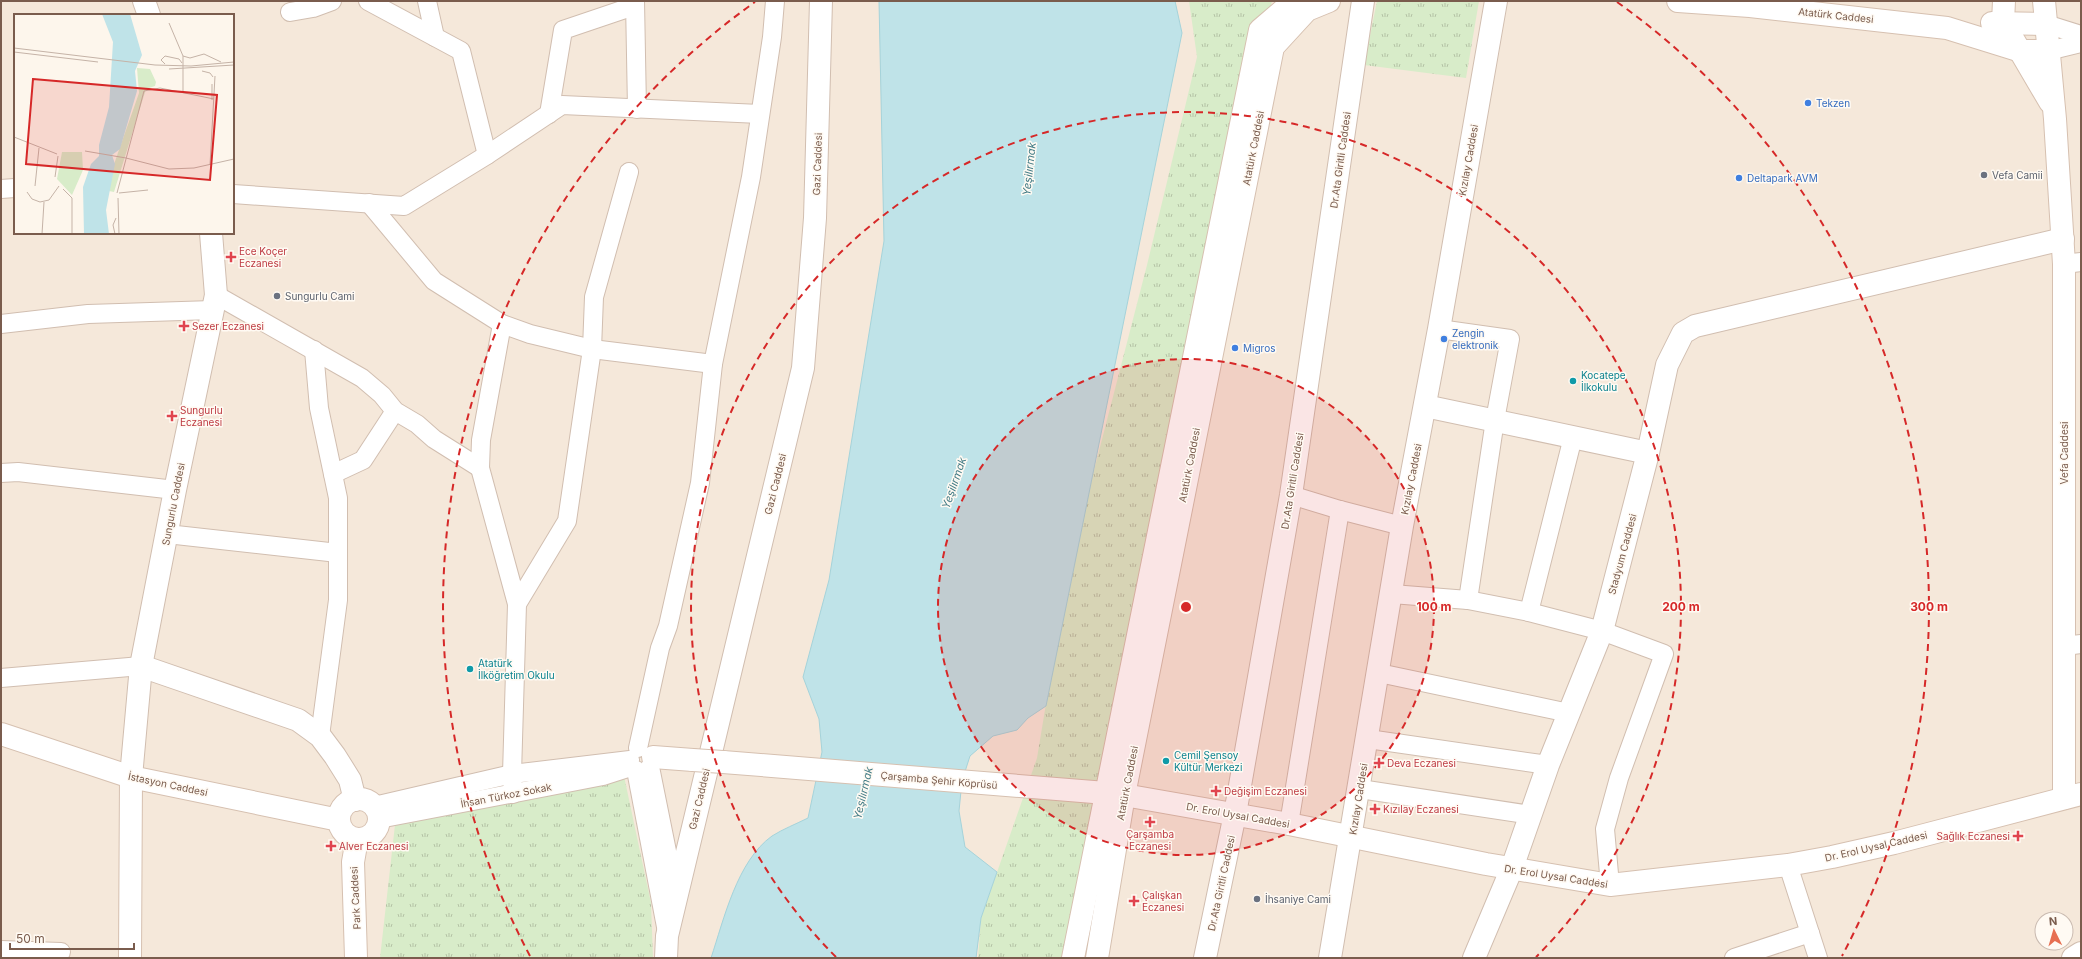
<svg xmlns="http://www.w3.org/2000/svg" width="2082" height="959" viewBox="0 0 2082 959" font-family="Inter,sans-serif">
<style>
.residential{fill:#f5e8da;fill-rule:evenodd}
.park{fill:url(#park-tufts)}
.water{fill:#bfe3e8;stroke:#a5d3da}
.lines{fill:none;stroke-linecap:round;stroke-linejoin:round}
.minor-casing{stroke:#d1beb0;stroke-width:20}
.tertiary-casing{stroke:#d1beb0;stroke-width:24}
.secondary-casing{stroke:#d6c0b0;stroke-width:24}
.minor{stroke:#fff;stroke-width:18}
.tertiary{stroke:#fff;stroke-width:22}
.secondary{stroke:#fff;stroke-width:22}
.secondary-bridge-casing{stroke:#d6c0b0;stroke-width:24;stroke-linecap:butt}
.secondary-bridge{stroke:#fff;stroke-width:22}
.ring{fill:none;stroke:#d62828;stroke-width:2;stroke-dasharray:7 5}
.shop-dot{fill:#3f7fe0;stroke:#fffaf3;stroke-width:1.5}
.worship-dot{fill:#6b7280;stroke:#fffaf3;stroke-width:1.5}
.health-dot{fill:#e0444e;stroke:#fffaf3;stroke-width:1.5}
.culture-dot{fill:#0f9aa8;stroke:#fffaf3;stroke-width:1.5}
.labels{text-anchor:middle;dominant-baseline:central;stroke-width:3;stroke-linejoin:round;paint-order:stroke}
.street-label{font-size:10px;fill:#7a5c4d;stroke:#fffaf3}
.shop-label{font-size:10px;fill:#366cbe;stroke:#fffaf3;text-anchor:start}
.worship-label{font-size:10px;fill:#5b616d;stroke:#fffaf3;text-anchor:start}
.health-label{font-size:10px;fill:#be3a42;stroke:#fffaf3;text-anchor:start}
.culture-label{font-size:10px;fill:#0d838f;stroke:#fffaf3;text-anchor:start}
.water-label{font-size:11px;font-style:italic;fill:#437c86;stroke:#fffaf3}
.inset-road{fill:none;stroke:#c5b3a7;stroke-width:1}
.view{fill:#d62828;fill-opacity:0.15;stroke:#d62828;stroke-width:2}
.inset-edge{fill:none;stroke:#7a5c4d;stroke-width:2}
.centre{fill:#d62828;stroke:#fffaf3;stroke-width:2}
.ring-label{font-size:12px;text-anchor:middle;font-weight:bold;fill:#d62828;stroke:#fffaf3;stroke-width:3;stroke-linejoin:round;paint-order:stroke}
</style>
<defs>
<pattern id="park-tufts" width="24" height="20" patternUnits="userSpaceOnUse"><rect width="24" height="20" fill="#d8ecc9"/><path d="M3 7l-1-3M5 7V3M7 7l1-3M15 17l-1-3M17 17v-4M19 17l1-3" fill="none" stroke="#b4c2a5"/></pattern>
</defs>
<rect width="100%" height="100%" fill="#fdf6ec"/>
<path class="residential" d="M1,1H2081V958H1ZM15,15H233V233H15ZM2042,919H2066V943H2042Z"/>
<g class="park">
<polygon points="1189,1 1272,1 1185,381 1065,958 978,958 981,918 1037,758 1068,571 1147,265 1197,57"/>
<polygon points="1377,1 1479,1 1466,78 1364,65"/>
<polygon points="624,776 651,903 653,958 380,958 398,798"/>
</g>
<path class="water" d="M879,1H1175L1182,33L1046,706L1028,718L1017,730L993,736L970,756L962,781L959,811L965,847L997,872L981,918L976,958H711C724,919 737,861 772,836C783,829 796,824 808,818L822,752L819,719L803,677L829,580L884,241Z"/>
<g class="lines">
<g class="minor-casing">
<g id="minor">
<polyline points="368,1 461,51 487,155"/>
<polyline points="427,1 435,37"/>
<polyline points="635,1 637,109"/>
<polyline points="290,12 313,8 332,1"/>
<polyline points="2046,24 2081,35"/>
<polyline points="2048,51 2081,43"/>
<polyline points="549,114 563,30 634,6"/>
<polyline points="1,189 15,188"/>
<polyline points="233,194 404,206 487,155 562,105 760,114"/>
<polyline points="369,203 434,281 502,324 530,334 592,349 713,364"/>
<polyline points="2064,264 2081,262"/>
<polyline points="216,295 362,378 382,395 395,411 417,424 434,439 480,468"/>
<polyline points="1,324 88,314 213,310"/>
<polyline points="502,324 481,440 480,468 517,604"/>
<polyline points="1439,329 1510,339 1495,420 1468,600"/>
<polyline points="314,350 319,408 338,498 338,600 320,736"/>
<polyline points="1,473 18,472 175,490"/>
<polyline points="333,474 363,460 395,411"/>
<polyline points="1291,495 1340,510 1402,526"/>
<polyline points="167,534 338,553"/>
<polyline points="1392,594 1468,600 1529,612 1602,631 1664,654 1619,778 1605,829 1610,885"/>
<polyline points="1529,612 1573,437"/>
<polyline points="2064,646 2081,644"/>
<polyline points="1379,673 1569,713"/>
<polyline points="1,678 141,666"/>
<polyline points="1368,739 1548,765"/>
<polyline points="638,748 660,648 668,626 700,483 713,364 751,177 772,37 775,1"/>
<polyline points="650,767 676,896"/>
<polyline points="636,770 667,932"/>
<polyline points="1360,789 1531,815"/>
<polyline points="513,794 512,774 517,604 567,521 592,349 594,297 629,172"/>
<polyline points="374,806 512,774 630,760"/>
<polyline points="379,819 603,776 631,767"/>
<polyline points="1289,824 1340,510"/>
<polyline points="1788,865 1818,958"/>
<polyline points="1,950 61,952"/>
<polyline points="1734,958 1810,933"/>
</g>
</g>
<g class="tertiary-casing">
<g id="tertiary">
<polyline points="144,1 149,15"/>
<polyline points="1425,406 1648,453 1602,631 1548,765 1512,868 1474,958"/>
<polyline points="1648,453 1667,365 1683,333 1695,326 2063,239"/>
<polyline points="141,666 298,720 320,736 335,756 350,780 355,800"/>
<polyline points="131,777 141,666 175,490 216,295 211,233"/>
<polyline points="666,958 667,936 803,368 815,218 821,1"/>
<polyline points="1205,958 1235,814 1291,495 1363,1"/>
<polyline points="1330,958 1402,526 1439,329 1496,1"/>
<polyline points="2073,958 2081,953"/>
</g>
</g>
<g class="secondary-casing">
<g id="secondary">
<polyline points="1678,1 1750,6 1947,28 2021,51 2048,51"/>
<polyline points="2004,1 2003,22 2050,102"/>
<polyline points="2044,1 2055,119 2064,264 2064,798"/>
<polyline points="1992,23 2046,24"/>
<polyline points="1,734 131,777 339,820"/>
<polyline points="653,757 693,760"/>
<polyline points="723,762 1106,793"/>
<polyline points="1124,795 1289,824 1486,864 1610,885 1788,865 1832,857 1894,843 2081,794"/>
<circle cx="359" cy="819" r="20"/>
<polyline points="130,958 131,777"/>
<polyline points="356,958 353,862 357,839"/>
<polyline points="1073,958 1260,30 1294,1"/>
<polyline points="1097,958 1124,795 1273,47 1307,10 1329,1"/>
</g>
</g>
<use href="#minor" class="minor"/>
<use href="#tertiary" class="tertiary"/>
<use href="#secondary" class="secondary"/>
<g class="secondary-bridge-casing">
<polyline id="secondary-bridge" points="693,760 723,762"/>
</g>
<use href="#secondary-bridge" class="secondary-bridge"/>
</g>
<circle cx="1186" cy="607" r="248" fill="#d62828" fill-opacity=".12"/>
<g class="ring">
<circle cx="1186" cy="607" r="248"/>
<path d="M836 957A495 495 0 1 1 1536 957"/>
<path d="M530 956A743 743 0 0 1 755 2M1617 2A743 743 0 0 1 1842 956"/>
</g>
<g class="shop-dot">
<circle cx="1808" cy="103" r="4"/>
<circle cx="1739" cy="178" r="4"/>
<circle cx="1444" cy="339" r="4"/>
<circle cx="1235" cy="348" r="4"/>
</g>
<g class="worship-dot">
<circle cx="1984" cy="175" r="4"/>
<circle cx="277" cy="296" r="4"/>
<circle cx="1257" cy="899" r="4"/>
</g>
<g class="health-dot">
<path d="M229 251h4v4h4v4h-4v4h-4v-4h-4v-4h4z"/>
<path d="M182 320h4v4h4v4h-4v4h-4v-4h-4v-4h4z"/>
<path d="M170 410h4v4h4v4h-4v4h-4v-4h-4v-4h4z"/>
<path d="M1377 757h4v4h4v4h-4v4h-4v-4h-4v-4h4z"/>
<path d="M1214 785h4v4h4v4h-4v4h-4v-4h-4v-4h4z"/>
<path d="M1373 803h4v4h4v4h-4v4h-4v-4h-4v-4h4z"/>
<path d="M1148 816h4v4h4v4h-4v4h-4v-4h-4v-4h4z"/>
<path d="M2016 830h4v4h4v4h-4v4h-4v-4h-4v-4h4z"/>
<path d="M329 840h4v4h4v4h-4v4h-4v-4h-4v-4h4z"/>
<path d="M1132 895h4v4h4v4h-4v4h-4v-4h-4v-4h4z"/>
</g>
<g class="culture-dot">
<circle cx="1573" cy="381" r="4"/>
<circle cx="470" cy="669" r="4"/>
<circle cx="1166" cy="761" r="4"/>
</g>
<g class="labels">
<g class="street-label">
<text transform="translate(1836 15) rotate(6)">Atatürk Caddesi</text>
<text transform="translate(1253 148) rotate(-79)">Atatürk Caddesi</text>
<text transform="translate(1340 160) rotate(-82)">Dr.Ata Giritli Caddesi</text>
<text transform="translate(1468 160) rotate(-80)">Kızılay Caddesi</text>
<text transform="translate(817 164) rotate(-88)">Gazi Caddesi</text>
<text transform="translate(2064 453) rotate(-90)">Vefa Caddesi</text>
<text transform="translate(1189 465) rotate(-79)">Atatürk Caddesi</text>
<text transform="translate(1411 479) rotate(-79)">Kızılay Caddesi</text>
<text transform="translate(1292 481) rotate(-81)">Dr.Ata Giritli Caddesi</text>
<text transform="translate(775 484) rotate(-76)">Gazi Caddesi</text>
<text transform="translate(173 504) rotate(-79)">Sungurlu Caddesi</text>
<text transform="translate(1622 554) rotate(-75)">Stadyum Caddesi</text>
<text transform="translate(939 780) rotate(5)">Çarşamba Şehir Köprüsü</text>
<text transform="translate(1127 783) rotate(-79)">Atatürk Caddesi</text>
<text transform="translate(168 784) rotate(12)">İstasyon Caddesi</text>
<text transform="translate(506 795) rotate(-11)">İhsan Türkoz Sokak</text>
<text transform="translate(699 799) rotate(-77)">Gazi Caddesi</text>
<text transform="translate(1358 799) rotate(-81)">Kızılay Caddesi</text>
<text transform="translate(1238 815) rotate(10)">Dr. Erol Uysal Caddesi</text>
<text transform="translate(1876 846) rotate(-13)">Dr. Erol Uysal Caddesi</text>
<text transform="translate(1556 876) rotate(9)">Dr. Erol Uysal Caddesi</text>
<text transform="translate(1221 883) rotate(-78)">Dr.Ata Giritli Caddesi</text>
<text transform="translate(355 898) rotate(-93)">Park Caddesi</text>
</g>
<g class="shop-label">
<text x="1816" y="103">Tekzen</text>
<text x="1747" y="178">Deltapark AVM</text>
<text x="1452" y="333">Zengin<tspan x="1452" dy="12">elektronik</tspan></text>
<text x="1243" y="348">Migros</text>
</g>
<g class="worship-label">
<text x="1992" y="175">Vefa Camii</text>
<text x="285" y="296">Sungurlu Cami</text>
<text x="1265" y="899">İhsaniye Cami</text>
</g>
<g class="health-label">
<text x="239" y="251">Ece Koçer<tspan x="239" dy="12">Eczanesi</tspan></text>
<text x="192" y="326">Sezer Eczanesi</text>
<text x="180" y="410">Sungurlu<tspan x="180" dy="12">Eczanesi</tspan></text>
<text x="1387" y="763">Deva Eczanesi</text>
<text x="1224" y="791">Değişim Eczanesi</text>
<text x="1383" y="809">Kızılay Eczanesi</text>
<text x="1150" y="834" text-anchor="middle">Çarşamba<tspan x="1150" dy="12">Eczanesi</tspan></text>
<text x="2010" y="836" text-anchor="end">Sağlık Eczanesi</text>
<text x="339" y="846">Alver Eczanesi</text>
<text x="1142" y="895">Çalışkan<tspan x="1142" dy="12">Eczanesi</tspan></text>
</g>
<g class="culture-label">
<text x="1581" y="375">Kocatepe<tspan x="1581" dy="12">İlkokulu</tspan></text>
<text x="478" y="663">Atatürk<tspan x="478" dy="12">İlköğretim Okulu</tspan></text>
<text x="1174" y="755">Cemil Şensoy<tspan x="1174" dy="12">Kültür Merkezi</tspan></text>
</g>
<g class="water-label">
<text transform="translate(1029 169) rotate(-84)">Yeşilırmak</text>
<text transform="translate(954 483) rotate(-71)">Yeşilırmak</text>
<text transform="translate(863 793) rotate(-77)">Yeşilırmak</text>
</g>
</g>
<g transform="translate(14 14)">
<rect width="220" height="220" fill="#fdf6ec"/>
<path d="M123,54L136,55L142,68L141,72L132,75L100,178L95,177L99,153L125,79ZM48,138H68L69,156L58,181L43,165Z" fill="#d8ecc9"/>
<path d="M88,0H116L128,41L121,57L123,77L106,135L98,141L101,150L92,196L95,220H70L69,173L77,150L85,142V131L95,93L99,28Z" fill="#bfe3e8"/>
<path class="inset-road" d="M155,9L169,42V78M0,34L141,51L177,52L220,48M0,38L84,48M169,42L176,44L190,40L207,48M151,50L147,46L151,42L165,45L168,49M155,55L220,51M188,57L196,59L199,63M198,70V86M0,123L43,140M71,137L112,144L155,155L180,154L220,145M196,151L201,62M41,163L44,142M21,172L25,134M49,175L58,184V220M13,178L18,185L26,188L35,186L45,172M103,179L130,77L146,74L200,85M105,179L134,176M104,184L105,220M28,220L30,188M101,220L99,211L102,204"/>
<path class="view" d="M19,65L203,81L196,166L12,150Z"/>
<rect width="220" height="220" class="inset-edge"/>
</g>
<circle cx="1186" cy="607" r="6" class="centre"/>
<g class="ring-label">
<text x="1434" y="611">100 m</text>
<text x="1681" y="611">200 m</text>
<text x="1929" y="611">300 m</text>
</g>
<rect width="2082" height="959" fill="none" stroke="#7a5c4d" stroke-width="4"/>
<g transform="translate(2054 931) rotate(355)"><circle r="19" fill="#fffaf3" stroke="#cabbb1"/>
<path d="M0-3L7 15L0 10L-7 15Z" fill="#e76f51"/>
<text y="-6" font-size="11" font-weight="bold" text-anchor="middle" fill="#7a5c4d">N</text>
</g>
<path d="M10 943v6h124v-6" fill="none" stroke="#7a5c4d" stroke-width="2"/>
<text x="16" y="943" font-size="12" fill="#7a5c4d" stroke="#fffaf3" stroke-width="3" paint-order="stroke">50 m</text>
</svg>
